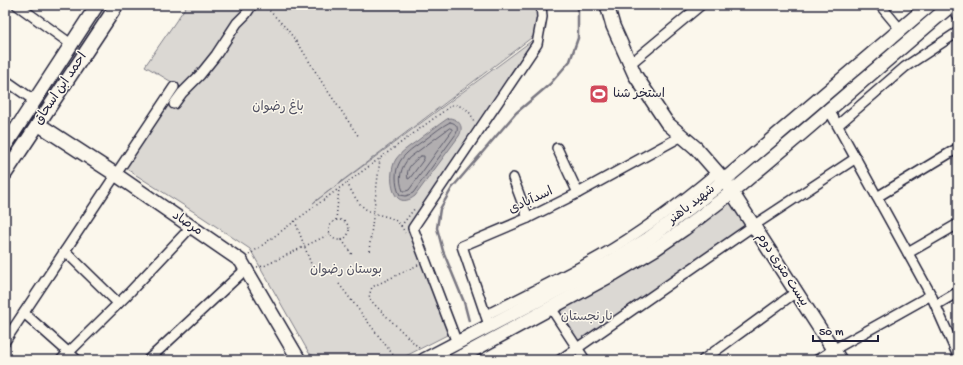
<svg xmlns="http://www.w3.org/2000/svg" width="963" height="365" viewBox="0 0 963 365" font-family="'Gochi Hand','Playpen Sans Arabic',sans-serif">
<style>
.green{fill:#dbd8d3;stroke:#7e7d87}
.water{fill:#b1aeb0;stroke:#787681}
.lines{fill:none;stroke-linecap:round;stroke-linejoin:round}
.shore{stroke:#5b5a6a;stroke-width:1}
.stream{stroke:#787681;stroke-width:2.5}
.street-casing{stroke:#22223b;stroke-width:12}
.secondary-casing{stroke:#22223b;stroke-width:16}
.path{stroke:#22223b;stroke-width:1.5;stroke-dasharray:1 3;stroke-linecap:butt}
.street{stroke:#fbf7ec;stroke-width:9}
.secondary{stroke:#fbf7ec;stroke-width:13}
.labels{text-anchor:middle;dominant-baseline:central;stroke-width:3;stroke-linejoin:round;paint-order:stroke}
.street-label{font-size:13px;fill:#22223b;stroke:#fbf7ec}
.poi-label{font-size:13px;fill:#22223b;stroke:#fbf7ec;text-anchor:start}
.park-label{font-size:13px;fill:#505061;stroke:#fbf7ec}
</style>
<rect width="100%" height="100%" fill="#fbf7ec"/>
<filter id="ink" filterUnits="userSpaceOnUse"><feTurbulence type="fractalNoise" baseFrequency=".025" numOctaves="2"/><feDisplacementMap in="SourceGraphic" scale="8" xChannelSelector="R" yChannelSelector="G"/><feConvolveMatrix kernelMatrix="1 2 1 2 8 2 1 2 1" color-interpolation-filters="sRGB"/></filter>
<g filter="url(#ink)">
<g class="green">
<polygon points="187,5 242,5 252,13 257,5 539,5 539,32 313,203 534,39 408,227 410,234 443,305 449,334 398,360 320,360 309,353 250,249 202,217 125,168 180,87 145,66"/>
<polygon points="732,198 751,228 582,345 556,310"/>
</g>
<path class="water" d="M450,118C460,120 464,127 459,136L415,196C391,214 387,173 396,159C402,151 410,146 417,141C427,133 437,126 447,119Z"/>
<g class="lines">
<g class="shore">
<path d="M450,122C457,123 459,128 456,134L413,193L406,196L400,195C397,190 396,183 396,177C396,157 412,149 427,138C434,133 442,126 450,122Z"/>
<path d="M450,128L452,129V131L409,190L406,191H403C398,179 400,168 409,158Z"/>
<path d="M421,156H424V159L410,178L408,179C405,168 413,162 421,156Z"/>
</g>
<polyline class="stream" points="469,321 464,302 443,251 437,228 440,209 452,188 516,113 550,84 570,61 578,38 578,5"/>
<g class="street-casing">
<g id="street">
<polyline points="17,5 71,44"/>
<polyline points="880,5 900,29"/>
<polyline points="952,5 958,16"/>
<polyline points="630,64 701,5"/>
<polyline points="5,80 35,101"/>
<polyline points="174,104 182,93 200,75 216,55 237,23 246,14 252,5"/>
<polyline points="829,110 931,295 958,356"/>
<polyline points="838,125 905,67 958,32"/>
<polyline points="557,148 578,193"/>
<polyline points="513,178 528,218"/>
<polyline points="877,197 958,148"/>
<polyline points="65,251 118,303"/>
<polyline points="908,253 958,224"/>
<polyline points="936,305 958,292"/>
<polyline points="551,308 585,360"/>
<polyline points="24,313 77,360"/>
<path d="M486,315C524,296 563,277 600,256C642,232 680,203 717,172"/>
<polyline points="489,325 462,246 528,218 578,193 682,136"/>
<polyline points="5,341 174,87"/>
<polyline points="457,343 413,228 537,44 542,17 541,5"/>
<polyline points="61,360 127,295 191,227"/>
<polyline points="148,360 246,269"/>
<polyline points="560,360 753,226 856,158"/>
<polyline points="703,360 796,292"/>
<polyline points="817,360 833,350 931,295"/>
</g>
</g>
<g class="secondary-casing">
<g id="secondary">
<polyline points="607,5 613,26 635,75 667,123 696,148 724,180 840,360"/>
<polyline points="38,124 115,174 241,261 299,360"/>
<polyline points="5,146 97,5"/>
<polyline points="5,174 117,5"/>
<polyline points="424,360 609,263 648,239 675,219 715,188 929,5"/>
<polyline points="455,360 615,273 655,249 684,229 732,192 802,133 951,5"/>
</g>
</g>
<g class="path">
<polyline points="264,5 287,29 301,48 323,84 359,137"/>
<path d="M347,183C353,194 359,207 371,212C386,218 397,215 405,233"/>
<polyline points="336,220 339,189"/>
<circle cx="339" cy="230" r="10"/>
<polyline points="295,221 313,269"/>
<polyline points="401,226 415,208"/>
<polyline points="342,240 353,256"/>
<polyline points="369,251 380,159"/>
<path d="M249,255L452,105C464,105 471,111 474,122"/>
<polyline points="418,265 372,287 370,293 369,298 374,304 420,349"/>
<polyline points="257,267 264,266 330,234"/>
<polyline points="339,284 397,360"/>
</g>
<use href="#street" class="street"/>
<use href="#secondary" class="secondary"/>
</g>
</g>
<defs>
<g id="stadium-square" transform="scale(1)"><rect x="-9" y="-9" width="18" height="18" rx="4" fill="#d1495b" stroke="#fbf7ec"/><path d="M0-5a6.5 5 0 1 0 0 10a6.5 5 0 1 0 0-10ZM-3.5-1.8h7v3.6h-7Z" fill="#fff"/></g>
</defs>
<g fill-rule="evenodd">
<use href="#stadium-square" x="599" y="94"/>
</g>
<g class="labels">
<g class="street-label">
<text transform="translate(61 89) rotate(-56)">احمد ابن اسحاق</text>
<text transform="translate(531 201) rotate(-25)">اسدآبادی</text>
<text transform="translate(692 205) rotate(-38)">شهید باهنر</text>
<text transform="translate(187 224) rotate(34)">مرصاد</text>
<text transform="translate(782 270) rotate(57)">بیست متری دوم</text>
</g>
<g class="poi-label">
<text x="613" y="94">استخر شنا</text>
</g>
<g class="park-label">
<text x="278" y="107">باغ رضوان</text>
<text x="346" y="270">بوستان رضوان</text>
<text x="587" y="317">نارنجستان</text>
</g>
</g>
<rect width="963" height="365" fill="none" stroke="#fbf7ec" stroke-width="20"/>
<rect x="10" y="10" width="943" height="345" fill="none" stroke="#22223b" stroke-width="1.5" filter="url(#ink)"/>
<path d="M813 335v6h65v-6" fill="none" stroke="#22223b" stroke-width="2"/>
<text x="819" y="335" font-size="12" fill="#22223b" stroke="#fbf7ec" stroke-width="3" paint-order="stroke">50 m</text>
</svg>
